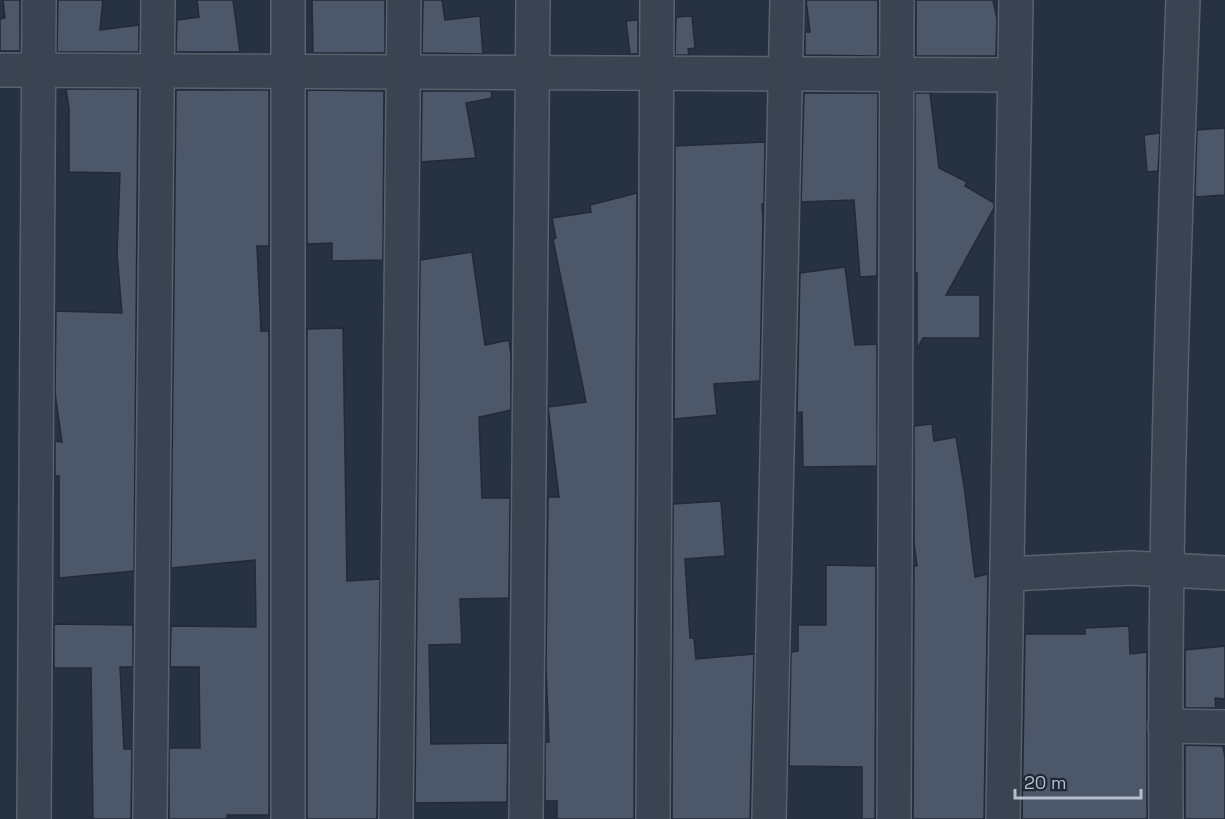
<svg xmlns="http://www.w3.org/2000/svg" width="1225" height="819" viewBox="0 0 1225 819" font-family="'Space Grotesk',sans-serif">
<style>
.building{fill:#4c576a;stroke:#212a38;stroke-width:1.5}
.lines{fill:none;stroke-linecap:round;stroke-linejoin:round}
.street-casing{stroke:#58616e;stroke-width:36}
.street{stroke:#3a4351;stroke-width:33}
</style>
<rect width="100%" height="100%" fill="#263141"/>
<g class="building">
<polygon points="3,0 20,0 20,51 0,51 0,19 5,18"/>
<polygon points="58,0 103,0 100,30 139,25 139,52 57,52"/>
<polygon points="197,0 233,0 240,52 176,52 177,20 199,17"/>
<polygon points="312,0 385,0 385,53 313,53"/>
<polygon points="423,0 442,0 445,20 480,16 483,54 422,53"/>
<polygon points="806,0 878,0 878,56 805,55 805,32 810,32"/>
<polygon points="916,0 993,0 997,19 996,56 916,56"/>
<polygon points="692,16 695,48 688,49 689,55 675,55 676,17"/>
<polygon points="638,20 638,54 630,54 626,21"/>
<polygon points="66,89 138,89 134,571 59,578 59,476 55,476 55,441 62,442 55,393 56,311 122,313 117,254 120,173 69,172 69,108"/>
<polygon points="176,90 269,90 269,246 257,246 261,331 269,331 269,815 227,815 227,819 169,819 169,748 200,748 199,667 170,667 171,626 256,627 255,560 171,568"/>
<polygon points="307,90 384,91 383,260 332,261 332,243 307,244"/>
<polygon points="422,91 491,91 492,98 466,103 476,158 421,162"/>
<polygon points="804,93 878,93 877,276 860,277 854,200 801,202"/>
<polygon points="915,93 930,93 939,168 967,182 965,186 994,203 994,208 946,295 980,295 980,338 923,338 917,349 917,273 915,273"/>
<polygon points="1225,128 1225,195 1195,197 1197,130"/>
<polygon points="1160,133 1158,171 1147,172 1144,135"/>
<polygon points="765,142 764,204 762,204 763,220 760,381 714,384 717,415 674,419 675,146"/>
<polygon points="637,193 634,819 557,819 557,801 545,801 545,742 549,742 546,668 548,497 559,497 548,407 586,402 553,239 556,238 552,218 591,212 590,205"/>
<polygon points="472,252 485,345 509,340 511,355 511,410 479,417 482,498 510,498 509,598 460,599 462,644 429,645 431,744 508,743 507,802 415,803 420,260"/>
<polygon points="845,267 855,345 877,344 877,466 803,467 802,412 797,413 797,411 800,273"/>
<polygon points="343,328 347,581 380,579 377,819 307,819 307,329"/>
<polygon points="932,424 934,441 956,437 965,493 975,577 988,574 984,819 913,819 914,566 917,566 914,543 914,426"/>
<polygon points="721,501 725,556 685,559 690,638 694,638 696,659 754,654 750,819 672,819 673,504"/>
<polygon points="826,565 876,566 875,819 862,819 862,767 789,766 791,652 798,651 798,625 826,625"/>
<polygon points="54,624 133,625 133,667 120,667 124,749 132,749 131,819 93,819 91,668 54,668"/>
<polygon points="1129,626 1130,654 1147,652 1147,819 1022,819 1025,634 1085,634 1085,628"/>
<polygon points="1225,646 1225,699 1215,698 1216,708 1185,708 1185,650"/>
<polygon points="1185,745 1223,746 1225,758 1225,819 1185,819"/>
</g>
<g class="lines">
<g class="street-casing">
<g id="street">
<polyline points="0,70 1015,75"/>
<polyline points="1008,574 1131,568 1225,573"/>
<polyline points="1165,726 1225,727"/>
<polyline points="34,819 39,0"/>
<polyline points="150,819 158,0"/>
<polyline points="288,819 288,0"/>
<polyline points="396,819 404,0"/>
<polyline points="526,819 533,0"/>
<polyline points="653,819 657,0"/>
<polyline points="769,819 787,0"/>
<polyline points="894,819 897,0"/>
<polyline points="1003,819 1016,0"/>
<path d="M1166,819C1164,546 1173,273 1183,0"/>
</g>
</g>
<use href="#street" class="street"/>
</g>
<path d="M1015 789v9h126v-9" fill="none" stroke="#b7becb" stroke-width="3"/>
<text x="1024" y="789" font-size="18" fill="#b7becb" stroke="#1f2836" stroke-width="4.5" paint-order="stroke">20 m</text>
</svg>
